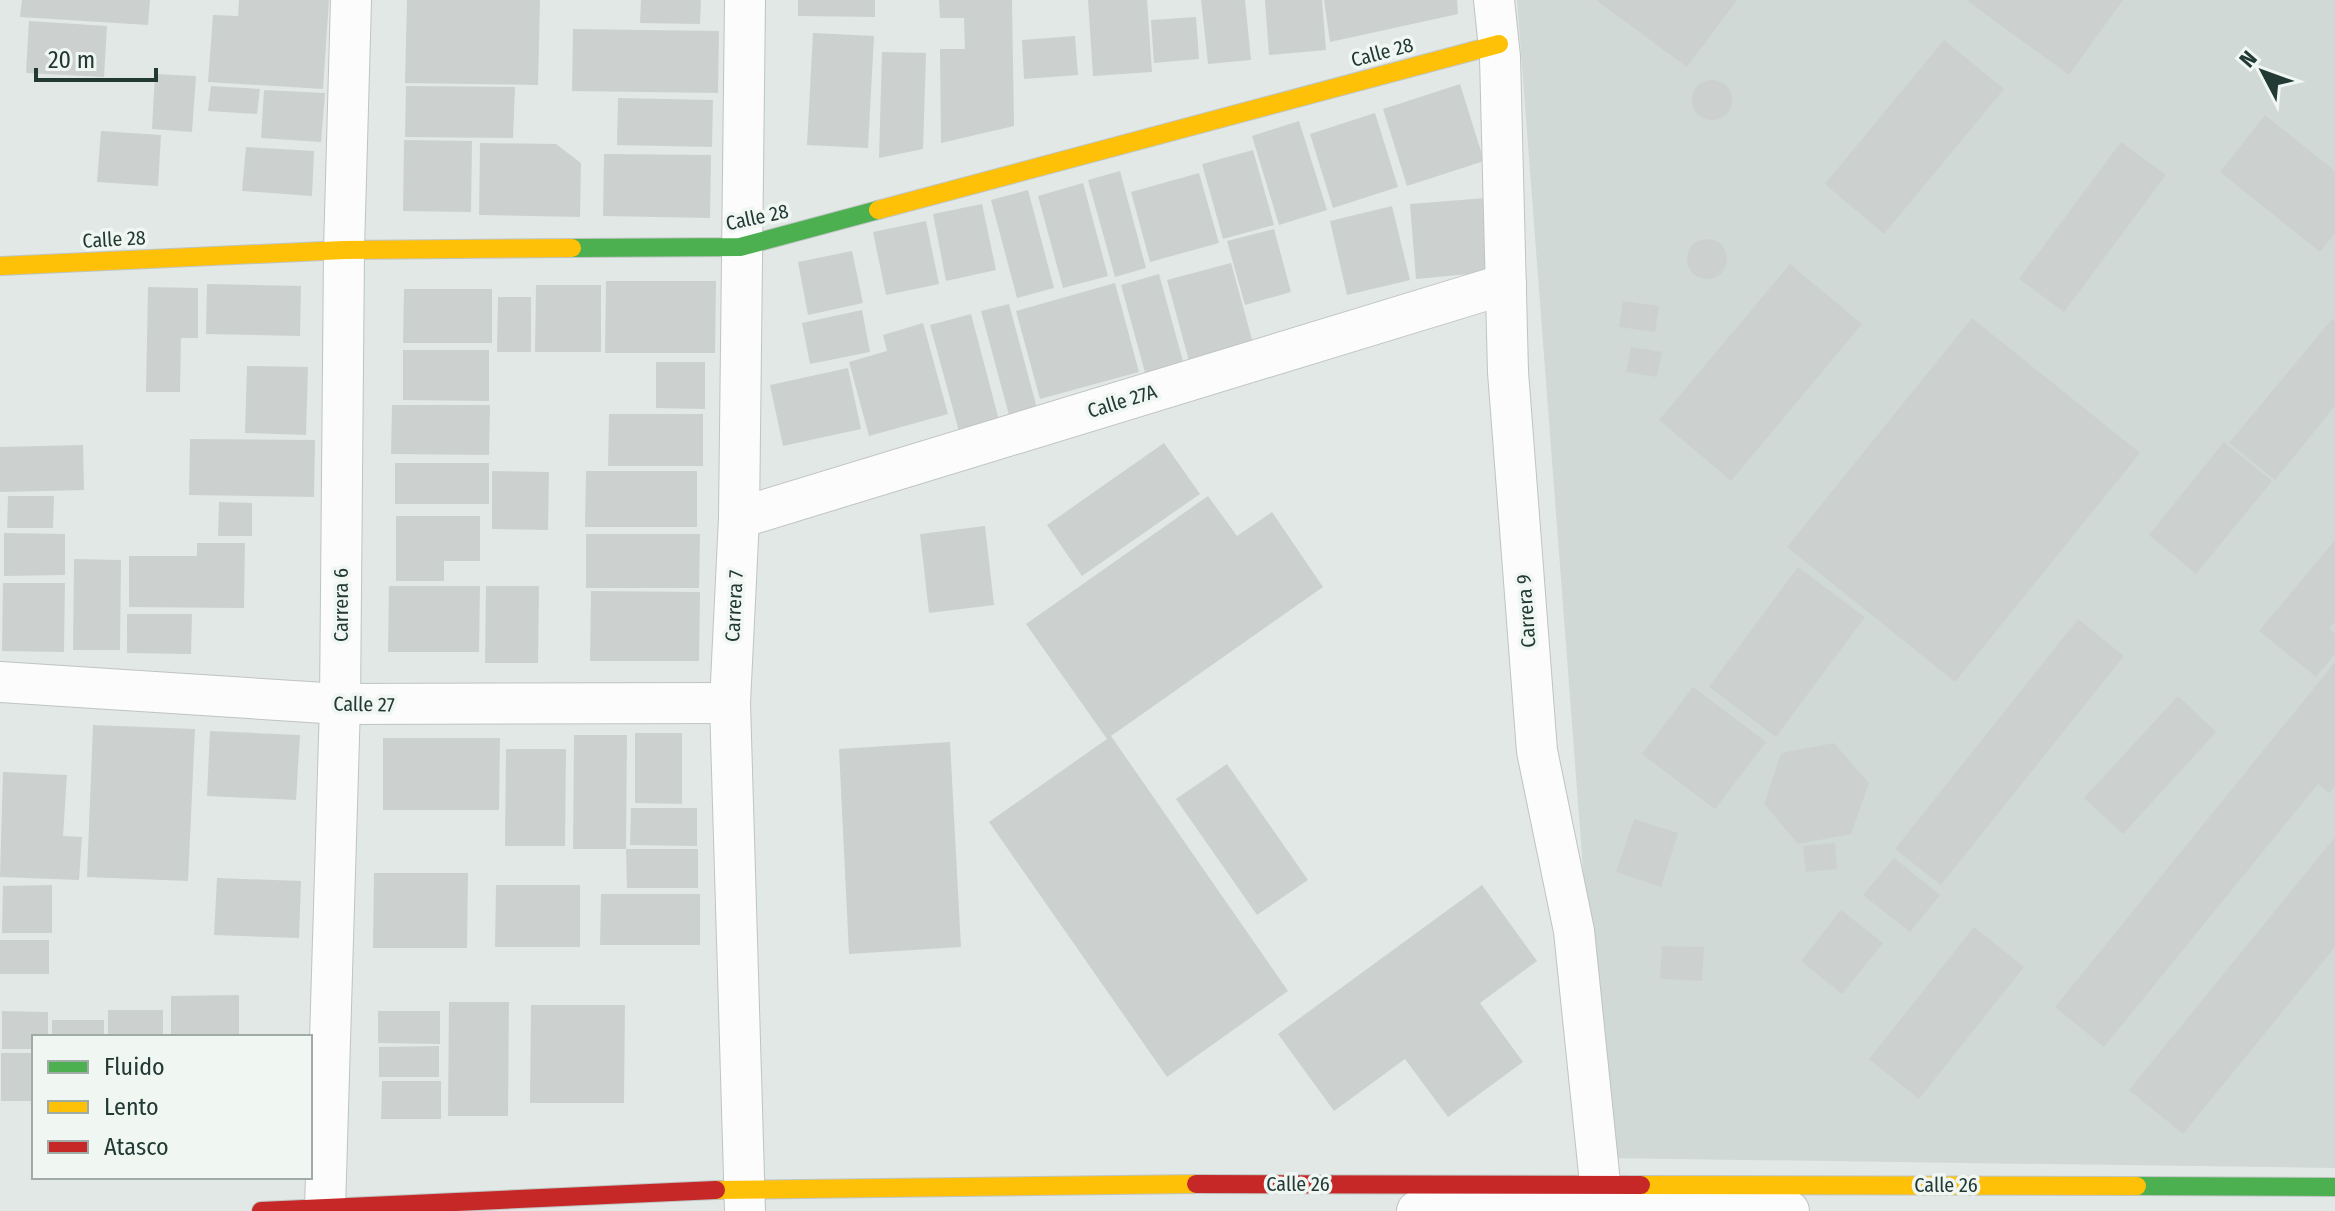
<svg xmlns="http://www.w3.org/2000/svg" width="2335" height="1211" viewBox="0 0 2335 1211" font-family="'Fira Sans Condensed',sans-serif">
<style>
.built{fill:#d0d9d5}
.building{fill:#ccd1cf}
.lines{fill:none;stroke-linecap:round;stroke-linejoin:round}
.street-casing{stroke:#bfc4c2;stroke-width:42}
.fast-casing{stroke:#bfc5c3;stroke-width:20}
.slow-casing{stroke:#bfc5c3;stroke-width:20}
.jam-casing{stroke:#bfc5c3;stroke-width:20}
.street{stroke:#fbfcfb;stroke-width:40}
.fast{stroke:#4caf50;stroke-width:18}
.slow{stroke:#ffc107;stroke-width:18}
.jam{stroke:#c62828;stroke-width:18}
.labels{text-anchor:middle;dominant-baseline:central;stroke-width:7;stroke-linejoin:round;paint-order:stroke}
.street-label{font-size:20px;fill:#223934;stroke:#f0f7f3}
</style>
<rect width="100%" height="100%" fill="#e2e8e5"/>
<polygon class="built" points="1517,0 2335,0 2335,1168 1605,1158"/>
<g class="building">
<polygon points="22,0 150,0 148,25 20,17"/>
<polygon points="239,0 329,0 323,89 208,82 213,15 238,16"/>
<polygon points="407,0 540,0 538,85 405,83"/>
<polygon points="641,0 701,0 700,24 640,23"/>
<polygon points="798,0 875,0 875,17 798,16"/>
<polygon points="939,0 1012,0 1014,126 941,143 940,49 965,49 964,18 940,18"/>
<polygon points="1088,0 1147,0 1152,72 1093,76"/>
<polygon points="1201,0 1245,0 1251,60 1208,64"/>
<polygon points="1265,0 1322,0 1326,50 1269,55"/>
<polygon points="1324,0 1457,0 1458,14 1330,42"/>
<polygon points="1596,0 1737,0 1687,67"/>
<polygon points="1966,0 2123,0 2069,75"/>
<polygon points="1196,17 1199,59 1154,63 1151,20"/>
<polygon points="29,21 107,26 104,77 26,73"/>
<polygon points="573,29 719,31 718,93 572,91"/>
<polygon points="813,33 874,36 868,148 807,145"/>
<polygon points="1075,36 1078,75 1024,79 1022,40"/>
<polygon points="1944,40 2004,89 1884,234 1825,184"/>
<polygon points="882,52 926,53 923,149 879,158"/>
<polygon points="155,74 196,76 192,132 152,129"/>
<circle cx="1712" cy="100" r="20"/>
<polygon points="1460,84 1484,161 1407,186 1383,109"/>
<polygon points="211,86 260,89 257,114 208,111"/>
<polygon points="406,86 515,87 513,138 405,137"/>
<polygon points="264,90 325,93 321,142 261,138"/>
<polygon points="618,98 713,100 712,147 617,145"/>
<polygon points="1375,113 1398,187 1333,208 1310,134"/>
<polygon points="2265,115 2335,171 2335,233 2320,252 2220,172"/>
<polygon points="1299,121 1327,210 1279,225 1252,136"/>
<polygon points="101,131 161,135 158,186 97,182"/>
<polygon points="404,140 472,141 471,212 403,211"/>
<polygon points="2121,142 2166,175 2064,312 2019,279"/>
<polygon points="480,143 556,144 581,163 580,217 479,215"/>
<polygon points="246,147 314,151 312,196 242,191"/>
<polygon points="1253,150 1274,225 1223,239 1202,164"/>
<polygon points="604,154 711,155 710,218 603,216"/>
<polygon points="1120,171 1146,268 1115,277 1088,180"/>
<polygon points="1199,173 1219,243 1150,262 1131,192"/>
<polygon points="1083,183 1108,276 1063,288 1038,196"/>
<polygon points="1028,190 1054,288 1017,298 991,200"/>
<polygon points="1486,198 1491,272 1416,279 1410,204"/>
<polygon points="982,204 996,270 946,281 933,214"/>
<polygon points="1392,206 1410,280 1347,295 1330,221"/>
<polygon points="926,221 939,284 886,295 873,232"/>
<polygon points="1274,229 1291,292 1245,305 1227,241"/>
<circle cx="1707" cy="259" r="20"/>
<polygon points="852,251 863,303 808,315 798,262"/>
<polygon points="1231,263 1253,343 1189,361 1167,280"/>
<polygon points="1790,264 1862,324 1731,481 1659,420"/>
<polygon points="1159,274 1184,365 1146,376 1121,285"/>
<polygon points="606,281 716,281 715,353 605,353"/>
<polygon points="1115,283 1139,372 1040,399 1016,311"/>
<polygon points="207,284 301,286 300,336 206,334"/>
<polygon points="536,285 601,285 601,352 535,352"/>
<polygon points="148,287 198,288 198,338 181,338 180,392 146,392"/>
<polygon points="404,289 492,289 492,343 403,343"/>
<polygon points="498,297 531,297 531,352 497,352"/>
<polygon points="1623,301 1659,306 1655,332 1619,327"/>
<polygon points="1009,304 1038,412 1010,419 981,311"/>
<polygon points="862,310 870,352 810,364 802,323"/>
<polygon points="971,314 1000,424 960,435 930,325"/>
<polygon points="1972,318 2140,453 1955,682 1787,547"/>
<polygon points="2332,319 2335,321 2335,406 2275,480 2229,443"/>
<polygon points="923,323 948,414 869,436 849,362 887,351 883,335"/>
<polygon points="1631,347 1662,352 1657,377 1626,372"/>
<polygon points="403,350 489,350 489,401 403,400"/>
<polygon points="656,362 705,362 705,409 656,408"/>
<polygon points="247,366 308,367 306,435 245,433"/>
<polygon points="848,368 861,429 783,446 770,385"/>
<polygon points="392,405 490,405 489,455 391,454"/>
<polygon points="609,414 703,414 703,466 608,466"/>
<polygon points="190,439 315,440 314,497 189,495"/>
<polygon points="2224,442 2272,481 2196,574 2149,535"/>
<polygon points="1164,443 1200,494 1082,576 1047,525"/>
<polygon points="83,445 84,490 0,492 0,447"/>
<rect x="395" y="463" width="94" height="41"/>
<polygon points="492,471 549,472 548,530 492,529"/>
<polygon points="586,471 697,471 697,527 585,527"/>
<polygon points="8,496 54,496 53,528 7,528"/>
<polygon points="1208,496 1237,536 1272,512 1323,587 1111,736 1288,991 1167,1077 989,822 1107,739 1026,624"/>
<polygon points="219,502 252,503 252,536 218,536"/>
<polygon points="396,516 480,516 480,561 444,561 444,581 396,581"/>
<polygon points="985,526 994,605 929,613 920,534"/>
<polygon points="4,533 65,534 65,575 4,576"/>
<polygon points="586,534 700,534 699,588 586,588"/>
<polygon points="2335,540 2335,622 2329,629 2335,633 2335,654 2316,677 2259,631"/>
<polygon points="197,543 245,543 244,608 129,607 129,556 197,556"/>
<polygon points="74,559 121,560 120,650 73,650"/>
<polygon points="1798,567 1865,617 1776,737 1709,687"/>
<polygon points="3,583 65,583 64,652 2,651"/>
<polygon points="389,586 480,586 479,652 388,652"/>
<polygon points="486,586 539,586 538,663 485,663"/>
<polygon points="591,591 700,592 699,661 590,661"/>
<polygon points="127,614 192,614 191,654 127,653"/>
<polygon points="2078,619 2124,656 1941,885 1895,849"/>
<polygon points="2335,662 2335,786 2329,793 2318,784 2104,1047 2055,1007"/>
<polygon points="1693,687 1766,742 1715,809 1642,754"/>
<polygon points="2178,696 2216,732 2123,834 2084,798"/>
<polygon points="93,725 195,729 188,881 87,877"/>
<polygon points="210,731 300,735 296,800 207,796"/>
<polygon points="635,733 682,733 682,804 635,803"/>
<polygon points="574,735 627,735 626,849 573,849"/>
<polygon points="383,738 500,738 499,810 383,810"/>
<polygon points="950,742 961,947 849,954 839,749"/>
<polygon points="1834,743 1869,783 1851,834 1798,844 1764,804 1781,753"/>
<polygon points="506,749 566,749 565,846 505,846"/>
<polygon points="1227,764 1308,880 1257,915 1176,799"/>
<polygon points="3,772 67,775 63,836 82,837 79,880 0,877"/>
<polygon points="631,808 697,808 697,846 630,845"/>
<polygon points="1634,819 1678,833 1661,887 1616,872"/>
<polygon points="2335,837 2335,947 2183,1134 2129,1090"/>
<polygon points="1835,843 1837,869 1806,872 1803,846"/>
<polygon points="626,849 698,849 698,888 627,888"/>
<polygon points="1894,858 1940,895 1910,932 1863,895"/>
<polygon points="374,873 468,873 467,948 373,948"/>
<polygon points="217,878 301,881 299,938 214,935"/>
<polygon points="52,885 52,933 2,933 3,886"/>
<polygon points="496,885 580,885 580,947 495,947"/>
<polygon points="1482,885 1537,961 1480,1003 1523,1062 1448,1117 1405,1059 1334,1111 1278,1034"/>
<polygon points="601,894 700,894 700,945 600,945"/>
<polygon points="1841,910 1883,943 1842,994 1801,961"/>
<polygon points="1974,927 2024,967 1919,1099 1869,1059"/>
<rect x="0" y="940" width="49" height="34"/>
<polygon points="1662,946 1704,947 1702,981 1660,979"/>
<polygon points="239,995 239,1037 171,1037 171,996"/>
<polygon points="449,1002 509,1002 508,1116 448,1116"/>
<polygon points="531,1005 625,1005 624,1103 530,1103"/>
<rect x="108" y="1010" width="55" height="27"/>
<polygon points="2,1011 48,1012 48,1037 34,1037 34,1049 2,1049"/>
<polygon points="378,1011 440,1011 440,1044 378,1043"/>
<rect x="52" y="1020" width="52" height="17"/>
<polygon points="439,1046 439,1077 379,1077 379,1047"/>
<rect x="1" y="1053" width="33" height="48"/>
<polygon points="382,1081 441,1081 441,1119 381,1119"/>
</g>
<g class="lines">
<g class="street-casing">
<g id="street">
<polyline points="745,0 739,518 730,703 745,1211"/>
<polyline points="1494,0 1500,57 1508,372 1537,751 1574,931 1600,1183 1619,1211"/>
<polyline points="739,518 1506,284"/>
<polyline points="0,682 340,704 730,703"/>
<polyline points="325,1209 340,704 344,250 351,0"/>
<polyline points="1417,1211 1579,1208 1789,1211"/>
</g>
</g>
<g class="fast-casing">
<g id="fast">
<polyline points="572,248 740,247 878,210"/>
<polyline points="2137,1186 2335,1187"/>
</g>
</g>
<g class="slow-casing">
<g id="slow">
<polyline points="878,210 1499,44"/>
<polyline points="0,266 344,250 572,248"/>
<polyline points="1641,1185 2137,1186"/>
<polyline points="716,1190 1196,1184"/>
</g>
</g>
<g class="jam-casing">
<g id="jam">
<polyline points="1196,1184 1641,1185"/>
<polyline points="261,1211 716,1190"/>
</g>
</g>
<use href="#street" class="street"/>
<use href="#fast" class="fast"/>
<use href="#slow" class="slow"/>
<use href="#jam" class="jam"/>
</g>
<g class="labels">
<g class="street-label">
<text transform="translate(1382 52) rotate(-15)">Calle 28</text>
<text transform="translate(757 217) rotate(-12)">Calle 28</text>
<text transform="translate(114 239) rotate(-3)">Calle 28</text>
<text transform="translate(1122 401) rotate(-17)">Calle 27A</text>
<text transform="translate(341 605) rotate(-90)">Carrera 6</text>
<text transform="translate(734 606) rotate(-87)">Carrera 7</text>
<text transform="translate(1526 611) rotate(-94)">Carrera 9</text>
<text transform="translate(364 704) rotate(1)">Calle 27</text>
<text x="1298" y="1184">Calle 26</text>
<text x="1946" y="1185">Calle 26</text>
</g>
</g>
<rect x="32" y="1035" width="280" height="144" fill="#f0f7f3" stroke="#9eaba7" stroke-width="2"/>
<rect x="48" y="1061" width="40" height="12" fill="#4caf50" stroke="#9eaba7" stroke-width="2"/>
<text x="104" y="1075" font-size="24" fill="#223934">Fluido</text>
<rect x="48" y="1101" width="40" height="12" fill="#ffc107" stroke="#9eaba7" stroke-width="2"/>
<text x="104" y="1115" font-size="24" fill="#223934">Lento</text>
<rect x="48" y="1141" width="40" height="12" fill="#c62828" stroke="#9eaba7" stroke-width="2"/>
<text x="104" y="1155" font-size="24" fill="#223934">Atasco</text>
<g transform="translate(2263 72) rotate(311)" stroke="#f0f7f3" stroke-width="6" paint-order="stroke">
<path d="M0-6L14 30L0 20L-14 30Z" fill="#223934"/>
<text y="-12" font-size="22" font-weight="bold" text-anchor="middle" fill="#223934">N</text>
</g>
<path d="M36 68v12h120v-12" fill="none" stroke="#223934" stroke-width="4"/>
<text x="48" y="68" font-size="24" fill="#223934" stroke="#f0f7f3" stroke-width="6" paint-order="stroke">20 m</text>
</svg>
